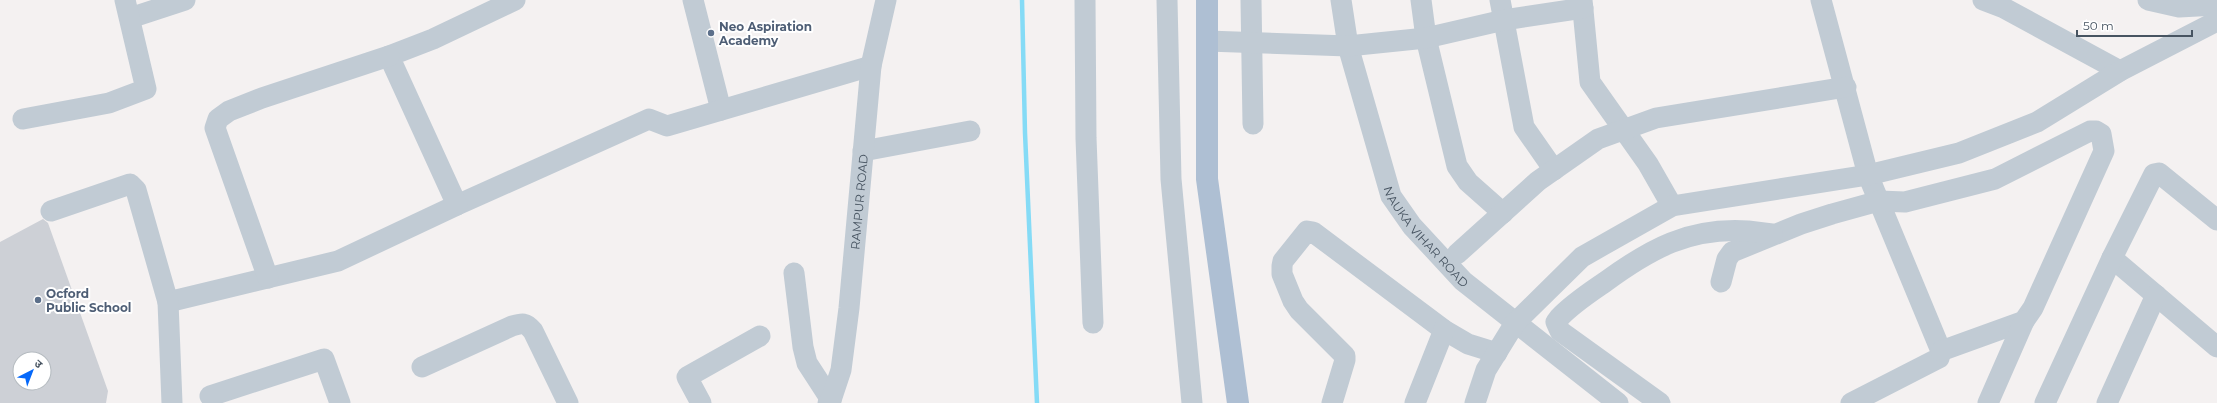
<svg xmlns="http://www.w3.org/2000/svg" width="2217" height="403" viewBox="0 0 2217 403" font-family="Montserrat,'Noto Sans Devanagari',sans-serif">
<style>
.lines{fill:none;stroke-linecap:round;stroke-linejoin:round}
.stream{stroke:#85dbf6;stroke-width:4.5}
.building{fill:#cdd0d6;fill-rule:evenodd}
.minor{stroke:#c1cbd4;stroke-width:21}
.major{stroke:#aebfd3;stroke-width:22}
.service-dot{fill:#5c6f8a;stroke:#fff;stroke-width:1.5}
.labels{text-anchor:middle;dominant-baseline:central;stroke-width:4;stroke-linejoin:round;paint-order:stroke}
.service-label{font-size:12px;font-weight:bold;fill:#4e5e75;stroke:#fff;text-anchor:start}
.street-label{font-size:12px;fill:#475461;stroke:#fff}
</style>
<rect width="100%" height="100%" fill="#f4f1f1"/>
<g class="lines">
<polyline class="stream" points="1022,0 1025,133 1037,403"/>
</g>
<path class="building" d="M43,219L48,223L108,391L106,403H0V242ZM20,359H44V383H20Z"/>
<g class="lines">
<g class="minor">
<polyline points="693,0 721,110"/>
<polyline points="1085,0 1086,138 1093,323"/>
<polyline points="1167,0 1171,179 1192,403"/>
<polyline points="1251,0 1253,124"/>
<path id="s1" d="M1341,0L1348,46L1391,196L1412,226L1463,281L1618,403"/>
<polyline points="1421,0 1426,38 1457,166 1468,182 1503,213"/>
<polyline points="1500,0 1524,127 1554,170"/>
<polyline points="1582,0 1590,82 1648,164 1672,206"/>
<polyline points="1821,0 1868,175 1941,351 1939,358 1851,403"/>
<polyline points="1983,0 2004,8 2120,71"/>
<polyline points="2148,0 2179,7 2217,5"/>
<polyline points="130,18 185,0"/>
<polyline points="1207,41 1348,46 1426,38 1504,20 1583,8"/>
<polyline points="23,119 109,103 146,89 125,0"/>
<polyline points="863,151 970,131"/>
<polyline points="457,205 649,119 667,126 871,66"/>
<polyline points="51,211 130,184 136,190 168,302 338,261 457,205 389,56 433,39 515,0"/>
<polyline points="1457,254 1538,181 1598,139 1656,118 1846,87"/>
<polyline points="2112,258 2217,347"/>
<polyline points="794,273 803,347 807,363 831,400"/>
<polyline points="268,278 215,128 218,119 229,111 262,98 389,56"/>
<polyline points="1721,282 1727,259 1732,252 1801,224 1832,214 1879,201 1905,202 1995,179 2090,131 2096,131 2101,134 2104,151 2033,308 2024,321 1941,351"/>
<polyline points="168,302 172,403"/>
<path d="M422,367L512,326C522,323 526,322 533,331L568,403"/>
<polyline points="210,396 324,359 340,403"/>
<polyline points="701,403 687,377 760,336"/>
<path id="s2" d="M828,403L831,400L841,370L849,308L871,66L886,0"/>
<polyline points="1332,403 1345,360 1345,356 1299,310 1293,301 1282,274 1282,266 1283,261 1307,231 1313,232 1444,330 1468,344 1497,353"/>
<polyline points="1415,403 1444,330"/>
<polyline points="1475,403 1486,370 1515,323 1582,257 1672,206 1868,175 1959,153 2037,122 2120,71 2217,21"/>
<path d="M1660,403L1560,331L1556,322L1559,318C1572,304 1589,293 1605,282C1650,249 1689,227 1748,231C1756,232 1764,233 1772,234"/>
<polyline points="1988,403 2024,321"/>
<polyline points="2045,403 2112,258 2154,174 2159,173 2217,220"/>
<polyline points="2107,403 2156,295"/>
</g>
<polyline class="major" points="1207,0 1207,179 1238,403"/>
</g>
<g class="service-dot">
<circle cx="711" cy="33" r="4"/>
<circle cx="38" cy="300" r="4"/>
</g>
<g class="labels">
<g class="service-label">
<text x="719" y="26">Neo Aspiration<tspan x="719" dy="14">Academy</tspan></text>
<text x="46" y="293">Ocford<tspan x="46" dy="14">Public School</tspan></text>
</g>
<g class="street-label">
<text stroke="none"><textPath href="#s2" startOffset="205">RAMPUR ROAD</textPath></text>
<text stroke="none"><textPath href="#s1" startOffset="256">NAUKA VIHAR ROAD</textPath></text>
</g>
</g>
<g transform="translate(32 371) rotate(42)"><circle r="19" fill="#ffffff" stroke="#b5bbc0"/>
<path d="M0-3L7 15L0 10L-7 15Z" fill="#0568fa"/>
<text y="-6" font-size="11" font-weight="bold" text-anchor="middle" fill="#475461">उ</text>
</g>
<path d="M2077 30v6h115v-6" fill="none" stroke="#475461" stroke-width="2"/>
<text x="2083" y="30" font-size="12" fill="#475461" stroke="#ffffff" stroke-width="3" paint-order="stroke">50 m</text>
</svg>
